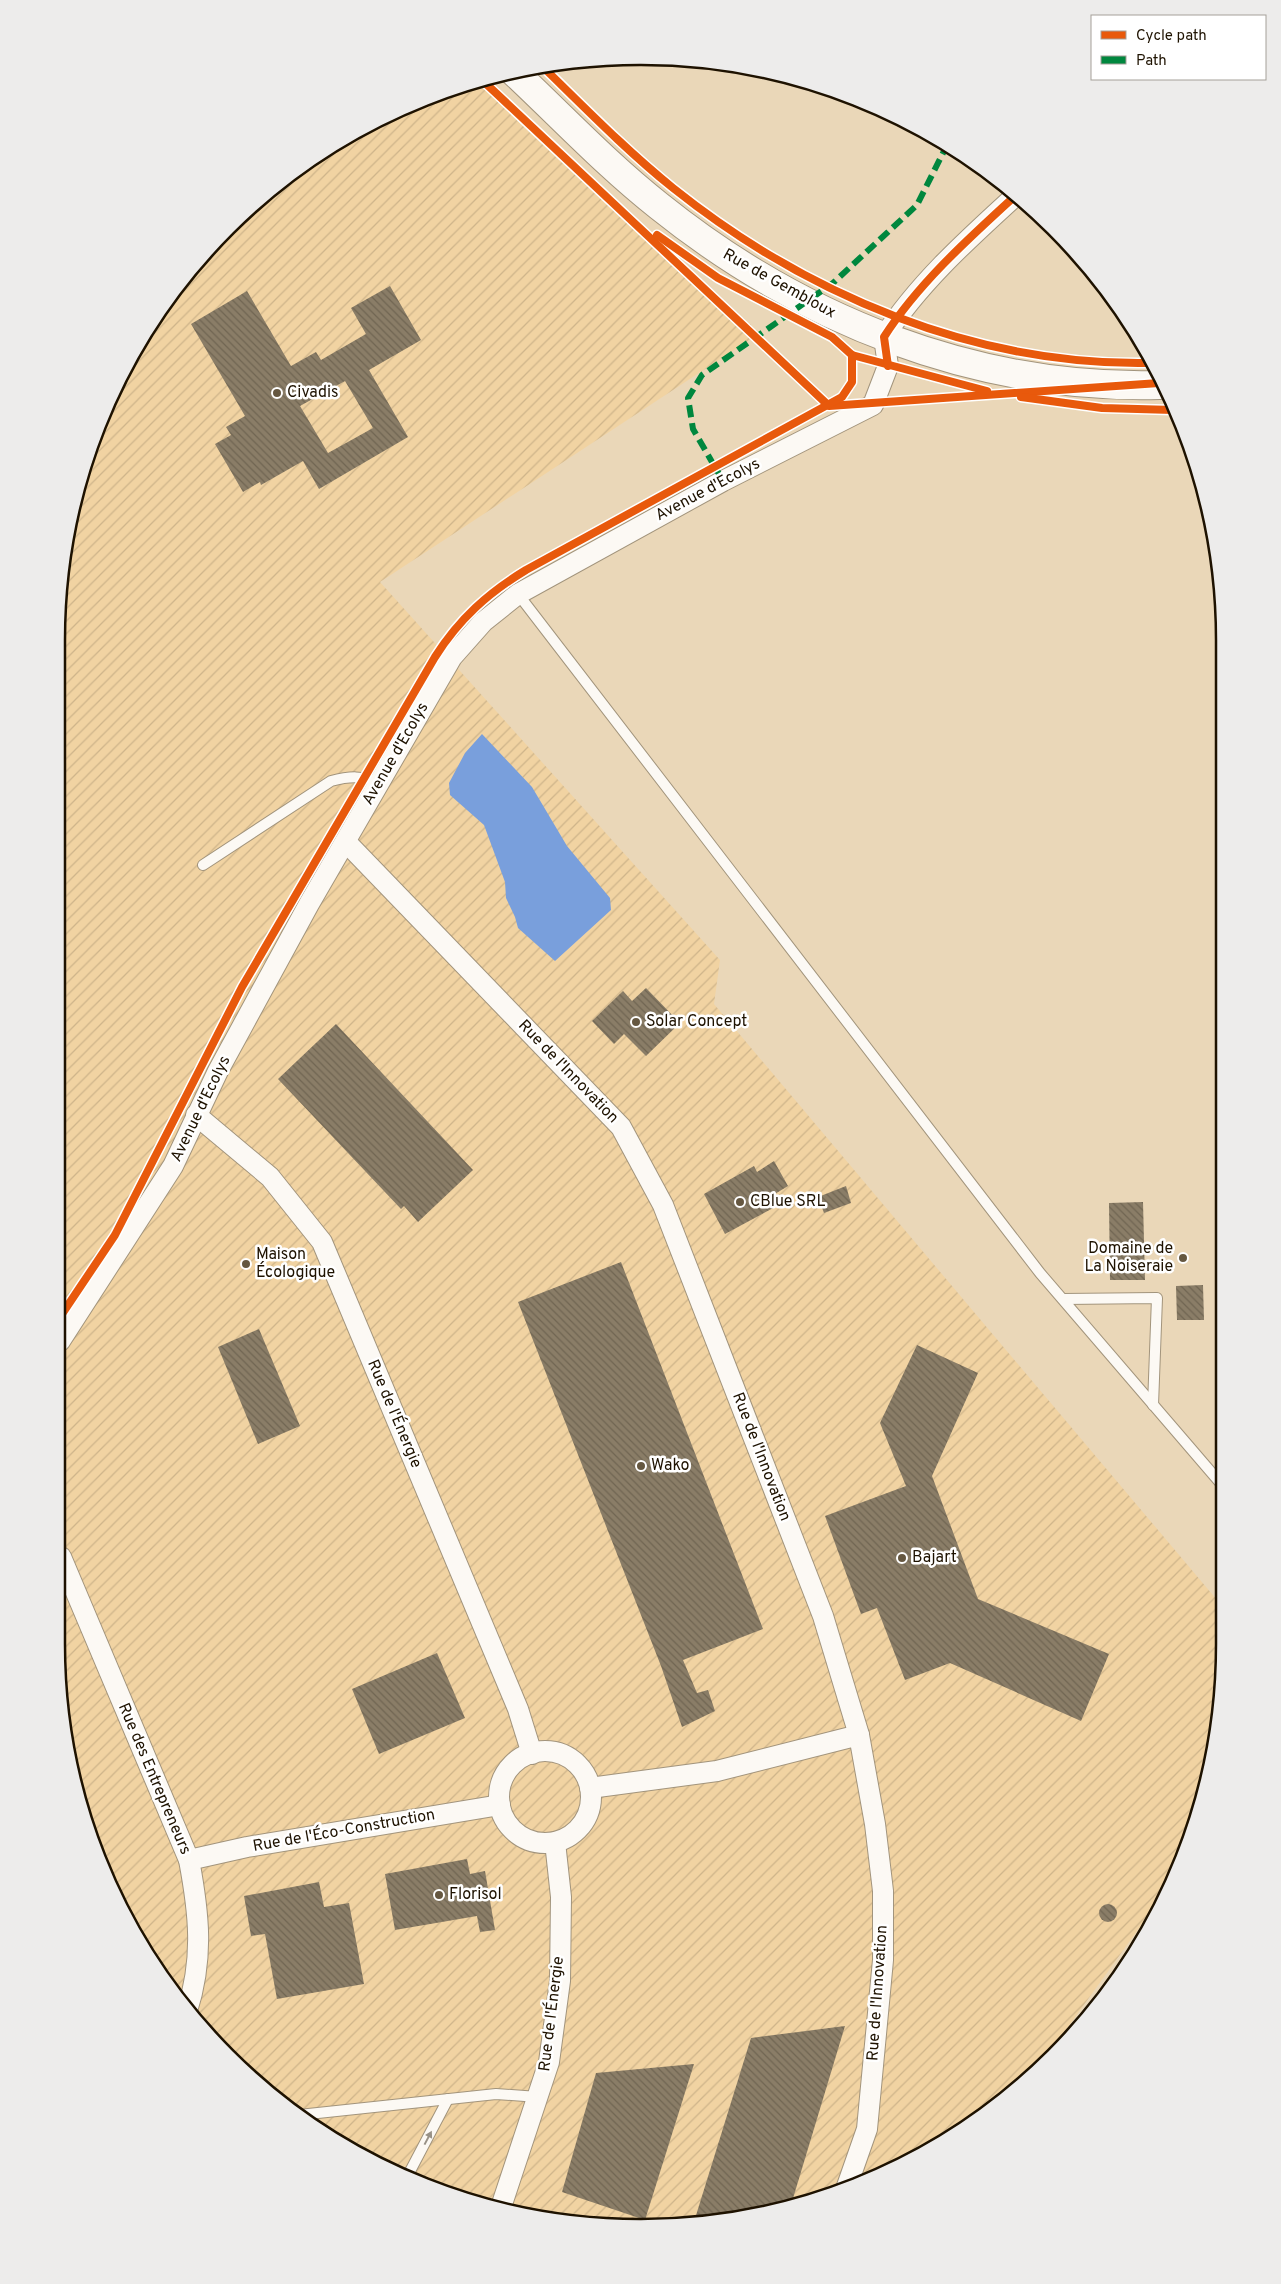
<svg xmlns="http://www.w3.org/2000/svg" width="1281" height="2284" viewBox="0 0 1281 2284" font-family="Overpass,sans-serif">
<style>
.industrial{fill:url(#industrial-furrows)}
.water{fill:#799fdc}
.building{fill:url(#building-back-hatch);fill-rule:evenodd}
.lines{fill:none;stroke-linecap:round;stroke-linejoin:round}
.service-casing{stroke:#a2947c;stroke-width:12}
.minor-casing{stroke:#a2947c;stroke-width:22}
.secondary-casing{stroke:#a2947c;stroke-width:30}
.service{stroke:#fcf9f4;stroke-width:10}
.minor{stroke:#fcf9f4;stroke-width:20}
.secondary{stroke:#fcf9f4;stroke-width:28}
.quiet{stroke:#00873e;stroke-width:6;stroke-dasharray:12 6;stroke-linecap:butt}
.cycleway-casing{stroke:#fff;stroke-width:11}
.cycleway{stroke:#e8590c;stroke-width:8}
.oneway{fill:#989186}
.poi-dot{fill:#655740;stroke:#fff;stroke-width:2}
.labels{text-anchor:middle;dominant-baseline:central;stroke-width:5;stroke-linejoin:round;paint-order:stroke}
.street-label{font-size:16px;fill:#1e1200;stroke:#fff}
.poi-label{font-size:16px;fill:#1e1200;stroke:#fff;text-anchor:start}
.rim{fill:none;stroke:#1e1200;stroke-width:2.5}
</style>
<defs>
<pattern id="industrial-furrows" width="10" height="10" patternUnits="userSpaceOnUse" patternTransform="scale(1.25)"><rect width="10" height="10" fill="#f1d3a2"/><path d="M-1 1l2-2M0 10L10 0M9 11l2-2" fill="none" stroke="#ceb48a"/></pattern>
<pattern id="building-back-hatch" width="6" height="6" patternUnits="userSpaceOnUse" patternTransform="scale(1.25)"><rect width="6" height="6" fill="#8a7d67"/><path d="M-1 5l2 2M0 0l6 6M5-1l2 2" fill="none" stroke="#706552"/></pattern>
</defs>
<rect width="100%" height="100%" fill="#ead7b8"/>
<polygon class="industrial" points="479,80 760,333 380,582 720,960 714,1004 1223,1607 1224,1681 1194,1831 1168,1888 1045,2059 1041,2068 1025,2083 933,2149 864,2183 755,2216 678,2227 565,2223 489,2208 382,2168 316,2129 228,2057 177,1999 117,1902 87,1831 61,1720 57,603 87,453 135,348 201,255 285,177 382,116"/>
<polygon class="water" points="482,734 532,787 567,846 610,898 611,910 555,961 518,928 515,917 506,898 505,882 484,825 450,795 449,783 465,753"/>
<g class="building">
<path d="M390,286L421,340L369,370L408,437L319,489L303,461L261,485L260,482L243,492L215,444L231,435L226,427L245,416L191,324L247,291L291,366L316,352L321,360L366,334L351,308ZM345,381L373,428L328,453L300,406Z"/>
<polygon points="646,988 680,1023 646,1056 624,1034 614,1044 592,1021 623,991 632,1001"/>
<polygon points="336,1024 473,1170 418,1222 404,1206 401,1209 278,1079"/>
<polygon points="774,1161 788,1186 770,1197 775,1207 725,1234 704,1194 754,1166 757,1172"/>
<polygon points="846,1186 851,1203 824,1213 818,1197"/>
<polygon points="1143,1202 1145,1280 1110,1280 1109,1203"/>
<polygon points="621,1262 763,1629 683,1660 697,1693 708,1690 715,1711 682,1727 661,1666 518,1302"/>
<polygon points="1203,1285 1204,1320 1177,1320 1176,1286"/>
<polygon points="259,1329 300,1426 258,1444 218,1347"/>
<polygon points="917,1345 978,1373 932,1476 978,1599 1109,1654 1081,1721 950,1663 905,1680 877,1608 861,1614 825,1516 906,1486 880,1423"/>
<polygon points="437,1653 465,1718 379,1754 352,1689"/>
<polygon points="467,1859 470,1874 485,1871 495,1930 480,1932 477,1916 395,1930 385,1874"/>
<polygon points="319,1882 324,1907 349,1903 364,1984 277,1999 265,1934 251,1936 244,1896"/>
<circle cx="1108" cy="1913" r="9"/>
<polygon points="845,2026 791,2205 755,2216 693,2225 751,2038"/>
<polygon points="694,2064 645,2220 562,2192 596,2073"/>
</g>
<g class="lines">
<g class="service-casing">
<g id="service">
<polyline points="518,594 1040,1273 1223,1486"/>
<path d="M203,865L331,781C350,776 362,776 380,782"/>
<polyline points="1064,1299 1157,1298 1153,1405"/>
<polyline points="299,2115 496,2094 538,2097"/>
<polyline points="407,2177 448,2099"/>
</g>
</g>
<g class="minor-casing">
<g id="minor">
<polyline points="346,842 621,1127 663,1205 823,1616 859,1735 875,1824 883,1891 883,1960 867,2129 846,2189"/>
<polyline points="196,1115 270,1177 322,1242 518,1709 532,1754"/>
<path d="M60,1341L173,1166L218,1071L309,904L452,657L483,622L518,594L723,481L873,405L888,366L884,337C918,284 968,239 1014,197"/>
<path d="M61,1557L189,1860C199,1913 204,1958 187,2011"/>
<circle cx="545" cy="1797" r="46"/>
<polyline points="590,1788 717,1771 859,1735"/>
<polyline points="189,1860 247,1847 500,1805"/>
<polyline points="500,2210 549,2062 560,1981 561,1897 555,1842"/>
</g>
</g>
<g class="secondary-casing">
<path id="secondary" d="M514,72C562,117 607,165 659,206C801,320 976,390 1160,385"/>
</g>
<use href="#service" class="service"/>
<use href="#minor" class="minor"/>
<use href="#secondary" class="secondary"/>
<polyline class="quiet" points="723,481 693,429 688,398 702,375 833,283 917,205 947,145"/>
<g class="cycleway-casing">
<g id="cycleway">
<path d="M543,67C585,108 627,151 673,188C807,295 975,366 1149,363"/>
<polyline points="481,79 829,406 1159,383"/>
<polyline points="657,235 718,278 832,337 852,355 987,391"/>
<path d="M888,366L884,337C918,284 968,239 1014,197"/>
<polyline points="1021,397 1102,408 1173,410"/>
<path d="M60,1317L115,1235L242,987L435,657C459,619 488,593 526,570L842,397L852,382V355"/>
</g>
</g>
<use href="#cycleway" class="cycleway"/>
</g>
<defs><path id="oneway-solid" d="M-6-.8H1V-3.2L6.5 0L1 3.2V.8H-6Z" transform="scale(1.25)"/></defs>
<use class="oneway" href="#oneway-solid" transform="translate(428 2138) rotate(-62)"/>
<g class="poi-dot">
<circle cx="277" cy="393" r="5"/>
<circle cx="636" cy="1022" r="5"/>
<circle cx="740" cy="1202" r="5"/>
<circle cx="1183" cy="1258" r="5"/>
<circle cx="246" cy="1264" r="5"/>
<circle cx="641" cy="1466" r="5"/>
<circle cx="902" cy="1558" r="5"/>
<circle cx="439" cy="1895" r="5"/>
</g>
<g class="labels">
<g class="street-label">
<text transform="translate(779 284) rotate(29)">Rue de Gembloux</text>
<text transform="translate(708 490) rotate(-28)">Avenue d'Ecolys</text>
<text transform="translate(396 754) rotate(-60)">Avenue d'Ecolys</text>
<text transform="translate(568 1072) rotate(46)">Rue de l'Innovation</text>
<text transform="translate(201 1109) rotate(-64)">Avenue d'Ecolys</text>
<text transform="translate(394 1414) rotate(67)">Rue de l'Énergie</text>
<text transform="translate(761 1457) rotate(69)">Rue de l'Innovation</text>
<text transform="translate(154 1779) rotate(67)">Rue des Entrepreneurs</text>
<text transform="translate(344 1831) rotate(-10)">Rue de l'Éco-Construction</text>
<text transform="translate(878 1993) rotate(-86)">Rue de l'Innovation</text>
<text transform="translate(552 2014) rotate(-83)">Rue de l'Énergie</text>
</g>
<g class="poi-label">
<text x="287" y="393">Civadis</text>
<text x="646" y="1022">Solar Concept</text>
<text x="750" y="1202">CBlue SRL</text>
<text x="1173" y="1249" text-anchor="end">Domaine de<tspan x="1173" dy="18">La Noiseraie</tspan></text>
<text x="256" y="1255">Maison<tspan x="256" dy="18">Écologique</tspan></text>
<text x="651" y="1466">Wako</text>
<text x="912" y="1558">Bajart</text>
<text x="449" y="1895">Florisol</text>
</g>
</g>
<path d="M0 0H1281V2284H0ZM640 65H641A575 575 0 0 1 1216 640V1644A575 575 0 0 1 641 2219H640A575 575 0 0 1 65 1644V640A575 575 0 0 1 640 65Z" fill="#edeceb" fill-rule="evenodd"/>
<path class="rim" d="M640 65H641A575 575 0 0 1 1216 640V1644A575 575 0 0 1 641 2219H640A575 575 0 0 1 65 1644V640A575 575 0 0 1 640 65Z"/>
<rect x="1091" y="15" width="175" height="65" fill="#ffffff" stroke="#a5a099"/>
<rect x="1101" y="31" width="25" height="8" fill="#e8590c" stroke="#a5a099"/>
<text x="1136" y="40" font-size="15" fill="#1e1200">Cycle path</text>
<rect x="1101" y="56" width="25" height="8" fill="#00873e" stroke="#a5a099"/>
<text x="1136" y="65" font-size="15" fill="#1e1200">Path</text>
</svg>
